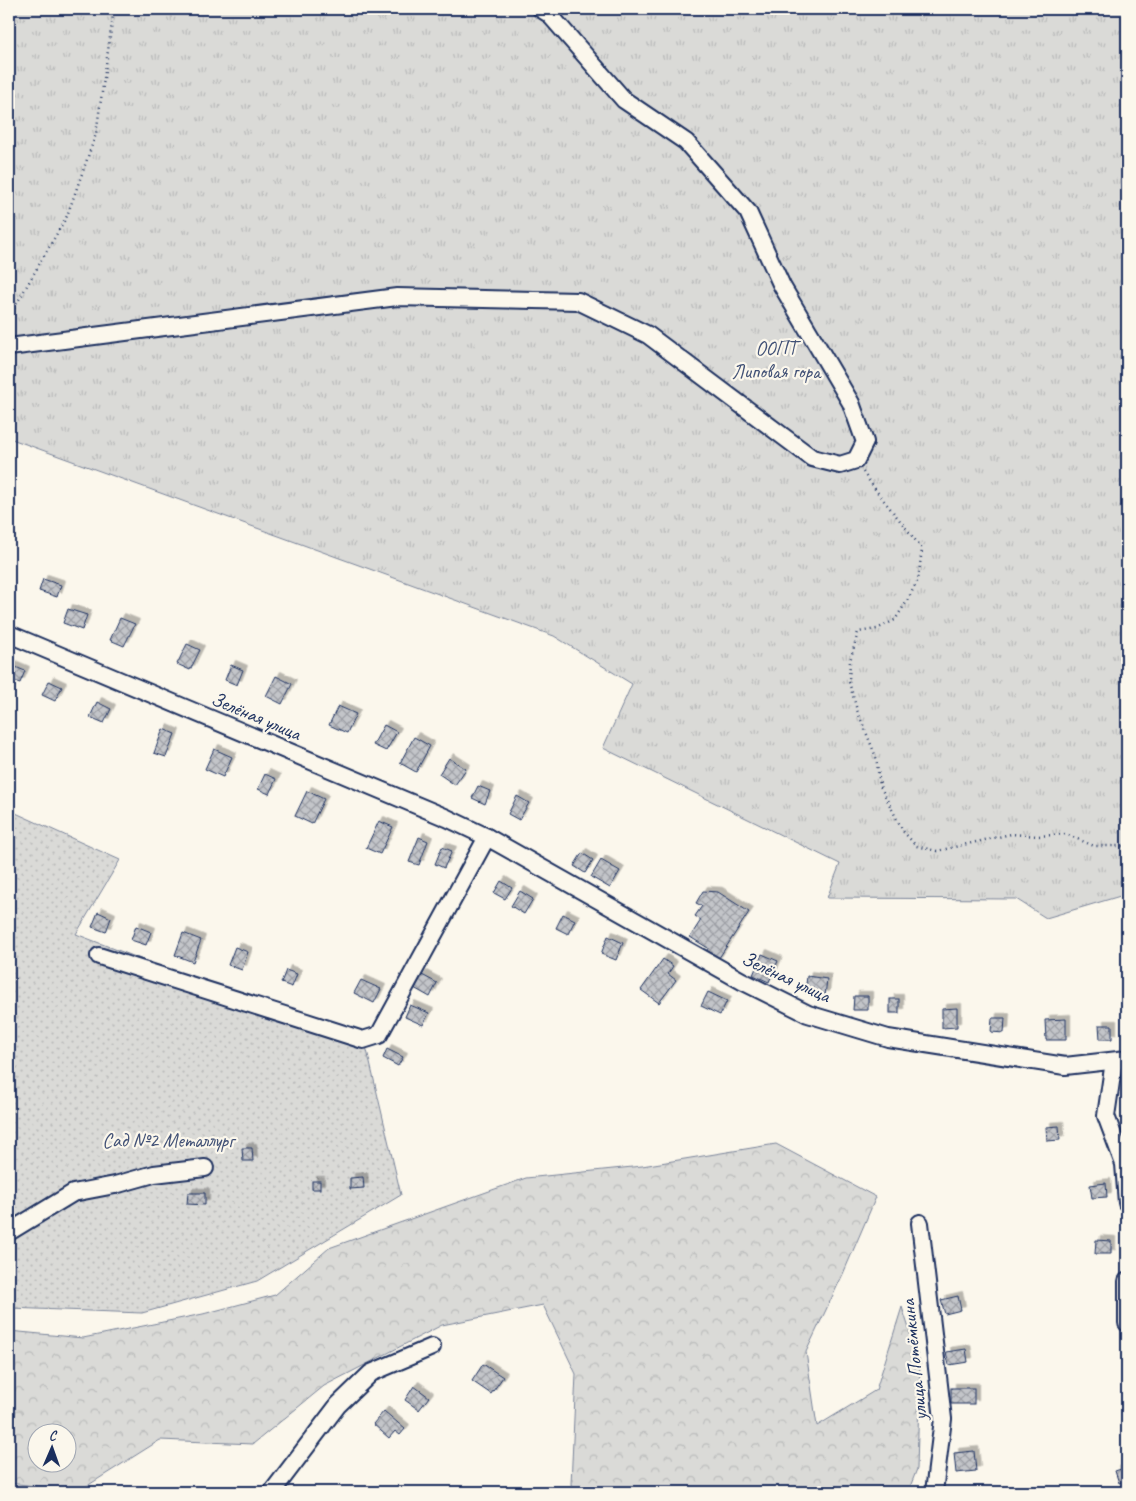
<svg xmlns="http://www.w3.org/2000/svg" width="1136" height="1501" viewBox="0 0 1136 1501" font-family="Caveat,sans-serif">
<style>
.forest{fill:url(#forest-crowns);stroke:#7a849a;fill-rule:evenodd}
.park{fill:url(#park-tufts);stroke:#7a849a}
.garden{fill:url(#garden-dots);stroke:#7a849a}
.building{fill:url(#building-cross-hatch);stroke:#1b2f5e;filter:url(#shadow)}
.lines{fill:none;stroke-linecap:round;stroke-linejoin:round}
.minor-casing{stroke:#1b2f5e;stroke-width:20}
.path{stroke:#1b2f5e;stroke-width:2.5;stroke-dasharray:1 4;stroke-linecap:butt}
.minor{stroke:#fbf7ec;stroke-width:16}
.labels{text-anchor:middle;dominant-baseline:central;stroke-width:4.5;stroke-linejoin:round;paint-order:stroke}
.park-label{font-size:20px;fill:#415176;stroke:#fbf7ec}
.street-label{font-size:20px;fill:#1b2f5e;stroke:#fbf7ec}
</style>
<defs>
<pattern id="forest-crowns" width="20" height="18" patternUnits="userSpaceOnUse" patternTransform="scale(1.25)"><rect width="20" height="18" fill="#dadad7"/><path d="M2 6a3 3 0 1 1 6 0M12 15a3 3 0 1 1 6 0" fill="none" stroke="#babbbb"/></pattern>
<pattern id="park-tufts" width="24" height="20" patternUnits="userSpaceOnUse" patternTransform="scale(1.25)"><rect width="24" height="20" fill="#dadad7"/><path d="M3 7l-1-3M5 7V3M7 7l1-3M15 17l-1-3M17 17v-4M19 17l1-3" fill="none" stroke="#babbbb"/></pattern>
<pattern id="garden-dots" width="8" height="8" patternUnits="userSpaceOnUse" patternTransform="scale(1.25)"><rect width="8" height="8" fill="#dadad7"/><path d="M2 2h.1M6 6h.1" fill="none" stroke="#babbbb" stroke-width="1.8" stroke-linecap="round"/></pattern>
<pattern id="building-cross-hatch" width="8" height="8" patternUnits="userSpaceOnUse" patternTransform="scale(1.25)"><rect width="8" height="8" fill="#c3c5c9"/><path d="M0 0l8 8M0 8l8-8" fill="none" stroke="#9ea0a6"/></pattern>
<filter id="shadow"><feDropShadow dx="4.5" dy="-4.5" stdDeviation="0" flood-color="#0004"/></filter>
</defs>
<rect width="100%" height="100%" fill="#fbf7ec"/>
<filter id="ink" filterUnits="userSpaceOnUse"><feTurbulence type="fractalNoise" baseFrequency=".02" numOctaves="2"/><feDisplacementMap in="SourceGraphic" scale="10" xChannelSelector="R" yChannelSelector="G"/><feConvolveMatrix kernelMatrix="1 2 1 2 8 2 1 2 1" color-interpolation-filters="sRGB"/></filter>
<g filter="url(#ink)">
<path class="forest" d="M776,1144L876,1197L843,1274L806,1352L817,1426L876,1390L902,1307L920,1362L917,1469L908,1492H573L571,1484L576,1374L543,1305L442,1325L324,1386L253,1444L160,1440L79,1491L9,1483V1331L83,1338L203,1314L275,1295L329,1248L526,1178L642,1166ZM38,1434H68V1464H38Z"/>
<polygon class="park" points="9,9 1127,9 1127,894 1046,918 1016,899 827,898 840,864 603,748 632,684 554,636 9,438"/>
<polygon class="garden" points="9,810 120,860 76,934 366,1046 401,1195 257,1281 142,1313 9,1308"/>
<g class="building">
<polygon points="43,579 61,585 57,597 39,591"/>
<polygon points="68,609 87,615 82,630 63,623"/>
<polygon points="120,618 135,624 124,646 110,640"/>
<polygon points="187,644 200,650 190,670 177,664"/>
<polygon points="11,665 25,671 20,683 9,679 9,670"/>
<polygon points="231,665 243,670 237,685 225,680"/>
<polygon points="276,676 292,684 282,704 266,696"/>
<polygon points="49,681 62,687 55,701 42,695"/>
<polygon points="97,702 111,709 104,723 90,717"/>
<polygon points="338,706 356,714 347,733 329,725"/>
<polygon points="384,725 397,732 386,751 373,745"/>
<polygon points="163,729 175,734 166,757 154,753"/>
<polygon points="414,737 430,746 416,772 400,763"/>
<polygon points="214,749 232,757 223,777 205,769"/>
<polygon points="449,758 466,769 455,785 439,774"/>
<polygon points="265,774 276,779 269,794 258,789"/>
<polygon points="478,786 490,791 485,804 472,798"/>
<polygon points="307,791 324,799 312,824 295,816"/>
<polygon points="517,796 529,803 519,820 508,814"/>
<polygon points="379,821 393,827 380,854 366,848"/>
<polygon points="419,837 428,841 419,865 409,862"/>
<polygon points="442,847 452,851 444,868 435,864"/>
<polygon points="582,853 593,860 585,873 574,866"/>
<polygon points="601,860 620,871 610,888 591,877"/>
<polygon points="501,881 512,888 505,899 494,893"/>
<polygon points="520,891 533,899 524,914 511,906"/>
<polygon points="703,891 718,892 749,912 717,961 705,954 708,948 690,937 701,920 695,916 702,906 696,903"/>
<polygon points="98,912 111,918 106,932 92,927"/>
<polygon points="563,914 575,920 568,934 556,928"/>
<polygon points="136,926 151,932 146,945 131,940"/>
<polygon points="183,933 201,940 193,962 175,955"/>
<polygon points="608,936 623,943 616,960 601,954"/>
<polygon points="235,947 248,952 242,970 228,965"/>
<polygon points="762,954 778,961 769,982 753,975"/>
<polygon points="663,959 673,966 668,974 676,980 659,1003 641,990"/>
<polygon points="286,970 297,974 292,987 281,983"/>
<polygon points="422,975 437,983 430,997 414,988"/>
<polygon points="807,976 827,979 825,996 805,993"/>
<polygon points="361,980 381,989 374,1003 354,993"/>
<polygon points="708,992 727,1001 720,1015 701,1006"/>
<polygon points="854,996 868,996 868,1010 853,1010"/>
<rect x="890" y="999" width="9" height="14"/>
<polygon points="410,1005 429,1013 423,1025 405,1017"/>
<polygon points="957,1008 957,1027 942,1028 942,1009"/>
<polygon points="992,1018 1005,1018 1004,1033 991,1032"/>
<polygon points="1066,1019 1066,1040 1046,1040 1045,1020"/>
<polygon points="1099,1025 1112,1025 1112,1039 1100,1039"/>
<polygon points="387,1049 403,1057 398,1066 383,1058"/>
<polygon points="1059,1126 1060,1140 1047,1141 1046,1127"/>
<polygon points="242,1148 252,1148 253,1161 243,1161"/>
<polygon points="363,1177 364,1188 350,1189 350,1178"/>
<rect x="312" y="1181" width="8" height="8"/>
<polygon points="1106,1183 1107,1197 1092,1198 1090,1185"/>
<polygon points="188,1193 205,1193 205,1205 187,1204"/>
<polygon points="1096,1240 1111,1241 1111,1254 1095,1254"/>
<polygon points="958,1296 961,1310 945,1314 941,1300"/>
<polygon points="966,1349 968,1362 949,1365 946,1352"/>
<polygon points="483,1364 503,1377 491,1394 472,1381"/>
<polygon points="414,1386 429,1397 419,1410 405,1400"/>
<rect x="951" y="1388" width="23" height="16"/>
<polygon points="384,1411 405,1429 400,1435 395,1431 389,1438 373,1424"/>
<polygon points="974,1451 976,1471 956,1473 954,1453"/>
<polygon points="1127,1467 1127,1481 1119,1483 1115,1471"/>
</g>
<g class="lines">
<g class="minor-casing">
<g id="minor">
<polyline points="9,347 397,297 578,301 648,335 812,458 840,465 856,460 865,442 851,403 782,286 748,212 686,142 624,100 549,14 541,9"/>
<polyline points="9,634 447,818 487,837 742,981 808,1014 888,1038 1065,1066 1127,1059"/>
<polyline points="99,956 363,1040 379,1035 487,837"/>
<polyline points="1114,1061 1106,1116 1124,1164 1127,1203"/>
<polyline points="920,1223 943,1419 934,1492"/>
<polyline points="9,1232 73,1193 115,1185 154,1174 205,1168"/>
<polyline points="1127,1281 1127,1323"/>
<polyline points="272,1492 338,1405 371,1373 432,1347"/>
</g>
</g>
<g class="path">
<polyline points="9,317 67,216 96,134 114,9"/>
<path d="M863,472C881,499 903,523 922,549L918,580L907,601L895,620L877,629L858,632L850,661L849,682L857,710L876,757L880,786L903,831L916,846L937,851L1011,834L1038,836L1066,834L1094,846H1127"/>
</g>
<use href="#minor" class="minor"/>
</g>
</g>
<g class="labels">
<g class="park-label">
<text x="776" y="348">ООПТ<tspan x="776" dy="23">Липовая гора</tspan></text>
<text x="168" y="1140">Сад №2 Металлург</text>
</g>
<g class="street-label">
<text transform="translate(256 716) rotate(23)">Зелёная улица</text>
<text transform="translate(786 977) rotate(25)">Зелёная улица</text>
<text transform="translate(914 1360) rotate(-96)">улица Потёмкина</text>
</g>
</g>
<rect width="1136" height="1501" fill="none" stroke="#fbf7ec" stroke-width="30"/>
<rect x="15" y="15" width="1106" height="1471" fill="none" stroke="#1b2f5e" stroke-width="2" filter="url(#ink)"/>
<g transform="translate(52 1448) rotate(2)"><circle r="24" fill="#fbf7ec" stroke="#a1a7b3"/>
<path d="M0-4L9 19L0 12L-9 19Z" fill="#1b2f5e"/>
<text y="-8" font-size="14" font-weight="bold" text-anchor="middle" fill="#1b2f5e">С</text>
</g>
</svg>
